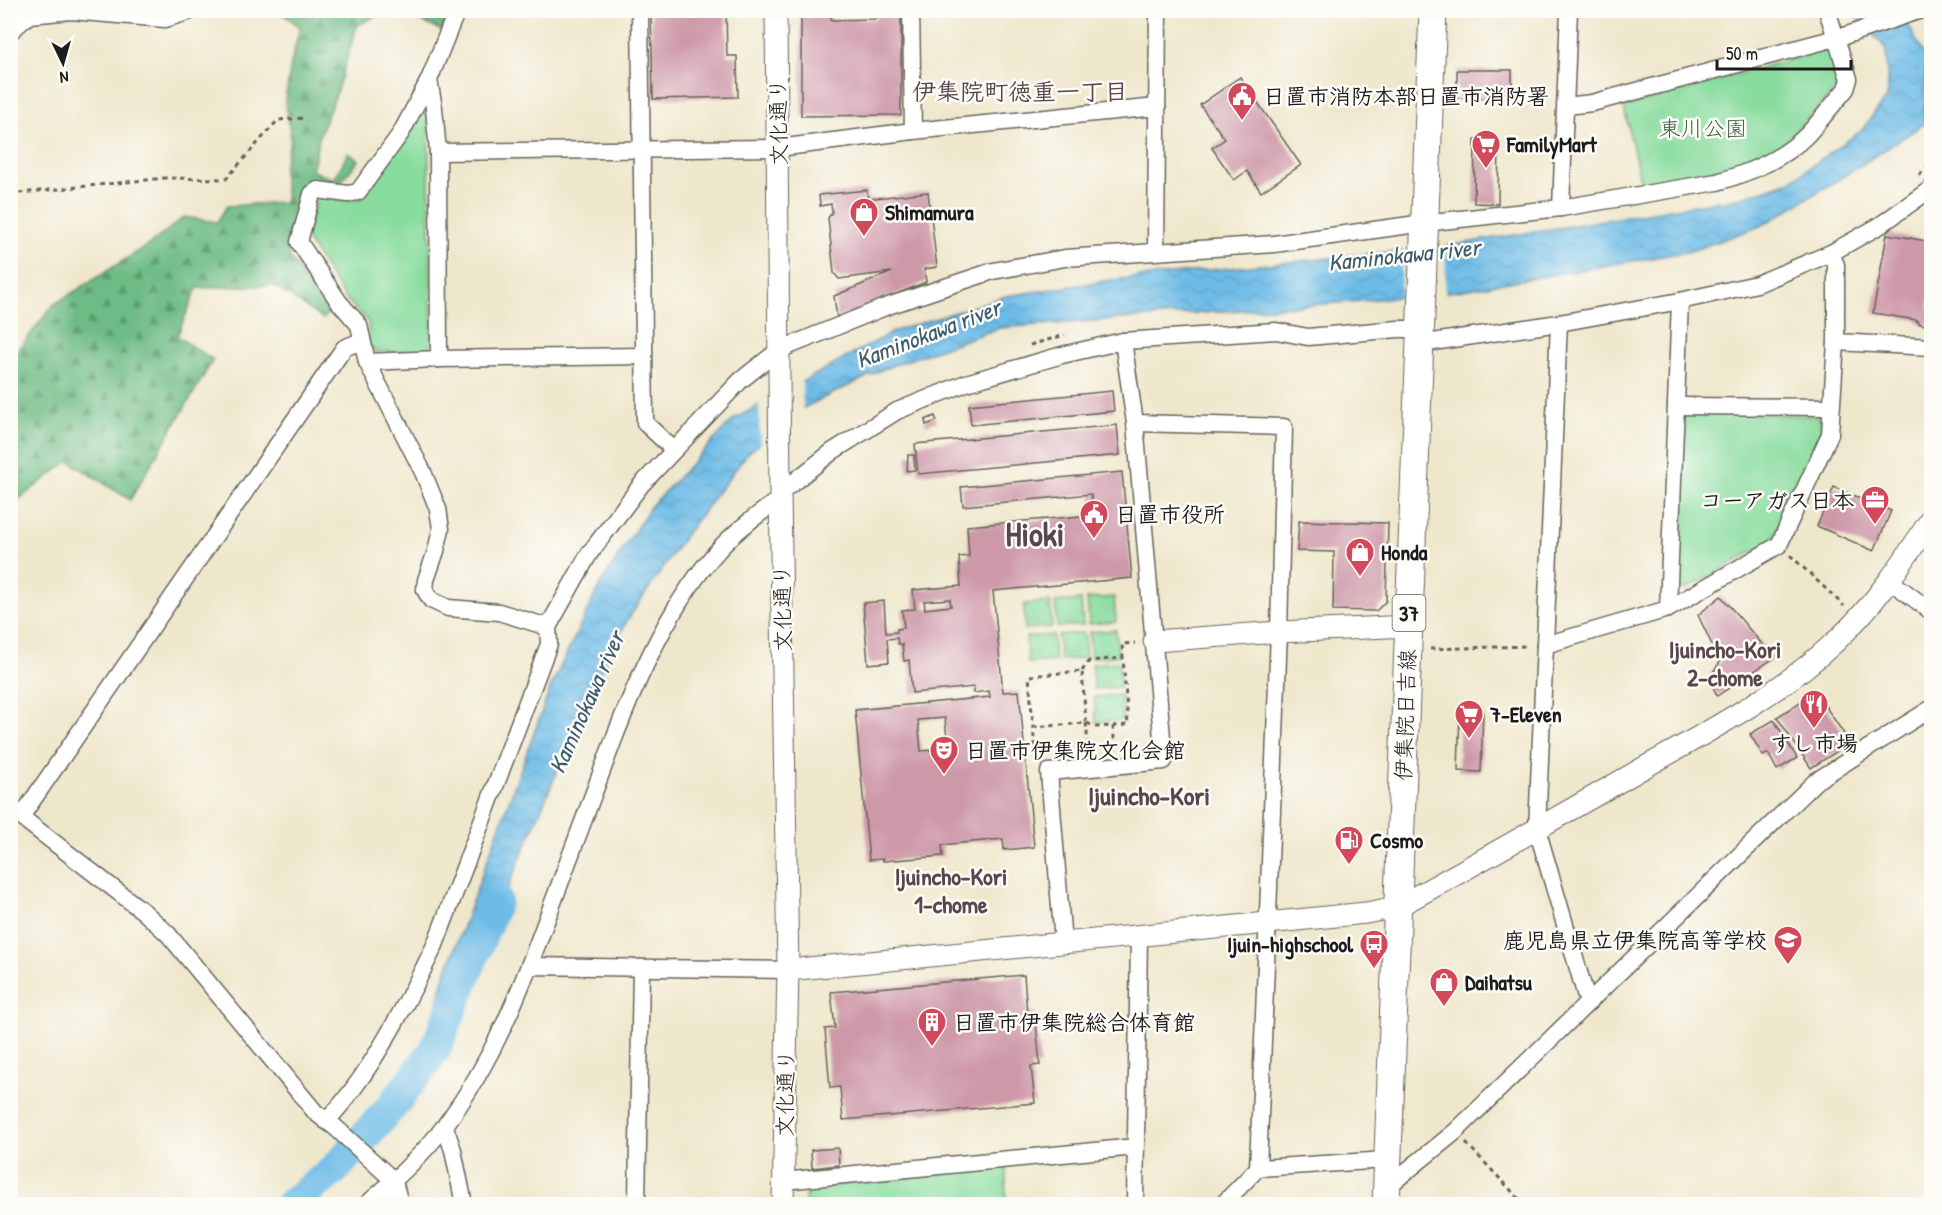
<svg xmlns="http://www.w3.org/2000/svg" width="1942" height="1215" viewBox="0 0 1942 1215" font-family="'Patrick Hand','Klee One',sans-serif">
<style>
.grass{fill:url(#grass-tufts);stroke:#527c5d;stroke-width:1.5}
.forest{fill:url(#forest-firs);stroke:#456c50;stroke-width:1.5}
.park{fill:#88dc9e;stroke:#527c5d;stroke-width:1.5}
.water{fill:url(#water-waves);stroke:#446c82;stroke-width:1.5}
.pier{fill:#efe7cc}
.lines{fill:none;stroke-linecap:round;stroke-linejoin:round}
.river{stroke:#6dbce7;stroke-width:32}
.building{fill:#cd98a8;fill-rule:evenodd}
.minor-casing{stroke:#66635a;stroke-width:19}
.tertiary-casing{stroke:#66635a;stroke-width:23}
.primary-casing{stroke:#66635a;stroke-width:29}
.path{stroke:#66635a;stroke-width:3;stroke-dasharray:4.5 4.5;stroke-linecap:butt}
.minor{stroke:#fff;stroke-width:16}
.tertiary{stroke:#fff;stroke-width:21}
.primary{stroke:#fff;stroke-width:27}
.labels{text-anchor:middle;dominant-baseline:central;stroke-width:5;stroke-linejoin:round;paint-order:stroke}
.shield{fill:#fdfcf7;stroke:#605f5e;stroke-width:1.5}
.shield-label{font-size:21px;font-weight:bold;fill:#1c1c1c}
.poi-label{font-size:22px;font-weight:bold;fill:#1c1c1c;stroke:#fdfcf7;text-anchor:start}
.street-label{font-size:22px;fill:#1c1c1c;stroke:#fdfcf7}
.park-label{font-size:22px;fill:#425f4a;stroke:#fdfcf7}
.neighbourhood-label{font-size:24px;font-weight:bold;fill:#5a474d;stroke:#fdfcf7}
.water-label{font-size:24px;font-style:italic;fill:#3c5c6d;stroke:#fdfcf7}
.quarter-label{font-size:26px;font-weight:bold;fill:#5a474d;stroke:#fdfcf7}
.town-label{font-size:34px;font-weight:bold;fill:#5a474d;stroke:#fdfcf7}
</style>
<defs>
<pattern id="grass-tufts" width="24" height="20" patternUnits="userSpaceOnUse" patternTransform="scale(1.5)"><rect width="24" height="20" fill="#88dc9e"/><path d="M3 7l-1-3M5 7V3M7 7l1-3M15 17l-1-3M17 17v-4M19 17l1-3" fill="none" stroke="#75bc88"/></pattern>
<pattern id="forest-firs" width="22" height="20" patternUnits="userSpaceOnUse" patternTransform="scale(1.5)"><rect width="22" height="20" fill="#6ebc85"/><path d="M5 1l3.5 6h-7zM16 11l3.5 6h-7z" fill="#5a986c"/></pattern>
<pattern id="water-waves" width="16" height="10" patternUnits="userSpaceOnUse" patternTransform="scale(1.5)"><rect width="16" height="10" fill="#6dbce7"/><path d="M0 5q4-4 8 0t8 0" fill="none" stroke="#5ea1c6"/></pattern>
</defs>
<rect width="100%" height="100%" fill="#fdfcf7"/>
<filter id="ink" filterUnits="userSpaceOnUse"><feTurbulence type="fractalNoise" baseFrequency=".0167" numOctaves="2"/><feDisplacementMap in="SourceGraphic" scale="12" xChannelSelector="R" yChannelSelector="G"/><feConvolveMatrix kernelMatrix="1 2 1 2 8 2 1 2 1" color-interpolation-filters="sRGB"/></filter>
<filter id="wash" filterUnits="userSpaceOnUse"><feTurbulence type="fractalNoise" baseFrequency=".008" numOctaves="4" result="noise"/><feDisplacementMap in="SourceGraphic" scale="24" xChannelSelector="R" yChannelSelector="G"/><feGaussianBlur stdDeviation="1.35" result="paint"/><feColorMatrix in="noise" values="0 0 0 0 0 0 0 0 0 0 0 0 0 0 0 0 0 1.4 0 .05"/><feComposite in="paint" operator="in"/></filter>
<g filter="url(#wash)">
<rect width="100%" height="100%" fill="#efe7cc"/>
<g class="grass">
<polygon points="1114,597 1116,622 1089,624 1087,599"/>
<polygon points="1081,600 1083,625 1057,627 1055,602"/>
<polygon points="1050,602 1052,627 1025,629 1024,604"/>
<polygon points="1116,630 1118,656 1091,658 1089,632"/>
<polygon points="1084,633 1086,658 1060,660 1058,635"/>
<polygon points="1053,635 1055,661 1028,663 1026,637"/>
<polygon points="1119,662 1120,687 1094,689 1092,664"/>
<polygon points="1121,695 1123,720 1096,722 1094,697"/>
</g>
<g class="forest">
<polygon points="279,11 385,11 357,26 336,94 320,134 312,171 334,179 348,153 359,160 337,186 306,193 289,257 331,310 323,319 273,285 197,288 177,336 213,360 130,500 69,461 11,505 10,361 53,305 150,244 184,217 217,222 227,206 286,202 283,169 291,139 285,101 291,64 300,27"/>
<polygon points="421,11 447,11 442,31 418,20"/>
</g>
<g class="park">
<polygon points="1833,47 1840,78 1840,85 1782,145 1718,169 1641,184 1624,107"/>
<path d="M418,113L428,115L432,343L424,351L376,352L369,346L368,321L345,298L305,237L316,199C333,195 343,204 362,198Z"/>
<polygon points="1689,411 1817,416 1821,422 1821,433 1773,540 1685,590 1677,586 1683,417"/>
<polygon points="1006,1167 1006,1204 805,1204 806,1188"/>
</g>
<polygon class="water" points="1850,11 1905,11 1910,28 1926,59 1924,124 1841,178 1761,226 1691,251 1457,291 1349,302 999,328 883,369 805,407 747,454 684,537 628,619 586,703 505,895 434,1019 444,978 552,684 600,585 650,507 734,419 895,331 1006,296 1112,280 1448,246 1743,197 1790,181 1862,130 1888,95 1886,48"/>
<g class="pier">
<polygon points="1446,243 1445,295 1400,300 1403,247"/>
<polygon points="802,377 803,413 760,447 759,401"/>
</g>
<g class="lines">
<polyline class="river" points="291,1204 333,1171 393,1105 435,1050 496,900"/>
</g>
<g id="blocks">
<g class="building">
<polygon points="651,10 726,10 727,56 737,56 738,97 653,99"/>
<polygon points="801,10 831,10 831,20 876,19 876,10 901,10 901,115 801,116"/>
<polygon points="1457,70 1512,70 1512,99 1457,98"/>
<polygon points="1240,77 1301,165 1261,192 1247,171 1234,180 1212,148 1225,139 1200,105"/>
<polygon points="1475,139 1499,139 1498,204 1474,203"/>
<polygon points="867,190 868,199 928,192 937,267 924,269 926,282 837,318 834,296 892,272 839,279 834,273 828,218 832,212 831,204 820,206 819,195"/>
<polygon points="1887,234 1932,242 1932,291 1928,309 1932,312 1932,320 1926,325 1920,324 1916,320 1873,313"/>
<polygon points="1112,391 1114,411 971,425 969,405"/>
<polygon points="935,416 937,421 926,425 925,420"/>
<polygon points="1117,425 1120,455 918,474 915,444"/>
<polygon points="908,455 914,455 915,470 907,471"/>
<path d="M1122,472L1132,578L993,591L1003,692L1019,691L1034,847L1004,850L1003,839L942,845L943,856L883,861V859L869,860L855,710L990,697L989,691L974,693V687L912,693L909,660L904,661L902,644H898L897,638L887,639L889,662L868,664L863,603L884,601L886,633L897,632V629L904,628L902,610L915,609L913,590L961,586L959,557L969,556L967,526L1093,515L1091,494L963,506L961,487ZM950,599L951,606L925,609L924,601ZM945,718L948,749L921,751L918,720Z"/>
<polygon points="1834,487 1891,511 1874,551 1817,526"/>
<polygon points="1299,521 1388,523 1386,601 1376,611 1333,610 1334,552 1297,551"/>
<polygon points="1721,596 1774,658 1717,696 1709,678 1720,662 1698,615"/>
<polygon points="1816,692 1850,743 1811,768 1777,717"/>
<polygon points="1460,710 1483,711 1481,772 1458,771"/>
<polygon points="1774,720 1797,758 1777,770 1768,753 1763,756 1750,734"/>
<polygon points="1024,975 1027,1013 1035,1012 1040,1065 1031,1066 1035,1103 843,1120 840,1087 830,1088 825,1029 835,1028 831,992"/>
<polygon points="838,1148 839,1165 812,1168 811,1150"/>
</g>
</g>
</g>
<g filter="url(#ink)">
<use href="#blocks" fill-opacity="0" stroke="#66635a" stroke-width="1.5"/>
<g class="lines">
<g class="minor-casing">
<g id="minor">
<polyline points="640,10 645,423 674,450"/>
<polyline points="911,10 913,131"/>
<polyline points="10,32 29,15 71,11 165,19 194,10"/>
<polyline points="429,80 401,133 358,192 348,194 318,190 312,194 299,242 339,302 359,325 367,362 423,472 438,509 441,529 436,551 426,580 425,590 431,600 448,608 499,612 548,627"/>
<polyline points="1566,106 1592,103 1847,35 1921,10"/>
<polyline points="438,152 434,108 429,80 457,10"/>
<polyline points="1561,208 1569,10"/>
<polyline points="1156,251 1158,10"/>
<polyline points="1559,323 1537,829 1588,1003"/>
<polyline points="361,341 344,348 21,817 144,912 168,934 316,1113 335,1127 394,1181 400,1204"/>
<polyline points="1836,342 1932,347"/>
<polyline points="1420,344 1559,323 1680,301 1757,284 1831,253 1879,226 1932,188"/>
<polyline points="439,359 438,152 778,148 913,131 1157,107"/>
<polyline points="367,362 439,359 643,356"/>
<polyline points="1676,406 1830,407"/>
<polyline points="1135,423 1284,427 1279,632 1258,1168"/>
<polyline points="780,493 833,451 897,411 966,383 1062,355 1123,341 1276,331 1308,337 1398,329 1421,329"/>
<polyline points="1889,580 1932,612"/>
<polyline points="1668,609 1680,301"/>
<polyline points="1545,645 1668,609 1779,545 1830,434 1836,342 1836,265 1831,253"/>
<polyline points="1063,943 1049,772 1164,761 1135,423 1123,341"/>
<polyline points="529,966 788,970"/>
<path d="M326,1121C340,1108 350,1093 361,1078C390,1036 413,991 435,945L549,644L548,627L589,554L641,485L741,380L779,350L885,307L993,271L1065,258L1274,244L1424,223L1561,208L1717,182C1749,173 1783,159 1807,135C1821,120 1833,104 1846,89L1849,79L1827,10"/>
<polyline points="445,1127 453,1150 464,1204"/>
<polyline points="783,1181 1135,1147"/>
<polyline points="1387,1187 1455,1132 1816,781 1932,708"/>
<path d="M367,1204C394,1181 425,1153 446,1124C493,1061 522,987 549,913C570,857 591,800 612,744C638,676 672,600 721,547C739,528 760,513 781,498"/>
<polyline points="637,1204 641,968"/>
<polyline points="1135,1204 1139,936"/>
<polyline points="1223,1204 1258,1168 1387,1160"/>
</g>
</g>
<g class="tertiary-casing">
<g id="tertiary">
<polyline points="776,10 780,493 788,970 783,1204"/>
<polyline points="1154,641 1279,632 1409,626"/>
<path d="M788,970L1267,923L1366,913L1397,907C1478,863 1558,817 1638,771C1707,732 1777,696 1835,642C1874,606 1904,561 1932,517"/>
</g>
</g>
<g class="primary-casing">
<polyline id="primary" points="1386,1204 1433,10"/>
</g>
<g class="path">
<polyline points="1919,175 1932,163"/>
<polyline points="10,194 165,178 226,179 278,120 305,118"/>
<polyline points="1030,345 1065,335"/>
<polyline points="1790,555 1844,606"/>
<polyline points="1430,649 1528,646"/>
<polyline points="1082,671 1089,661 1123,658"/>
<polyline points="1087,723 1095,727 1113,726 1115,749"/>
<polyline points="1113,726 1128,725 1122,644 1135,643"/>
<polyline points="1033,727 1086,723 1082,671 1029,676 1035,750 1036,760 1037,761"/>
<polyline points="1059,754 1058,746 1088,743 1086,723"/>
<polyline points="1466,1143 1524,1204"/>
</g>
<use href="#minor" class="minor"/>
<use href="#tertiary" class="tertiary"/>
<use href="#primary" class="primary"/>
</g>
</g>
<defs>
<g id="civic-pin" transform="scale(1.5)"><path d="M0 17L-7.5 6A9.5 9.5 0 1 1 7.5 6Z" fill="#d1495b" stroke="#fdfcf7"/><path d="M-.6-6.5H3V-4.5H.6V-3L4-1V1h2V6H-6V1h2V-1L-.6-3ZM-1.2 2.5V6h2.4V2.5Z" fill="#fff"/></g>
<g id="supermarket-pin" transform="scale(1.5)"><path d="M0 17L-7.5 6A9.5 9.5 0 1 1 7.5 6Z" fill="#d1495b" stroke="#fdfcf7"/><path d="M-6-5.5h2.5l.6 2H6L4.5 2H-2.5L-4.4-4H-6ZM-1.5 3.2a1.3 1.3 0 1 0 .1 0ZM3 3.2a1.3 1.3 0 1 0 .1 0Z" fill="#fff"/></g>
<g id="shop-pin" transform="scale(1.5)"><path d="M0 17L-7.5 6A9.5 9.5 0 1 1 7.5 6Z" fill="#d1495b" stroke="#fdfcf7"/><path d="M-5-2.5h2.3a2.7 3.5 0 0 1 5.4 0H5L5.5 6h-11ZM-1.5-2.5h3a1.5 2.3 0 0 0-3 0Z" fill="#fff"/></g>
<g id="office-pin" transform="scale(1.5)"><path d="M0 17L-7.5 6A9.5 9.5 0 1 1 7.5 6Z" fill="#d1495b" stroke="#fdfcf7"/><path d="M-6-3h4V-5.5h4V-3h4V5H-6ZM-1-4.5V-3h2v-1.5ZM-6 0V1H6V0Z" fill="#fff"/></g>
<g id="restaurant-pin" transform="scale(1.5)"><path d="M0 17L-7.5 6A9.5 9.5 0 1 1 7.5 6Z" fill="#d1495b" stroke="#fdfcf7"/><path d="M-5-6h1v4h1v-4h1v4h1v-4h1v5L-1.5 .5V6h-2V.5L-5-1ZM5-6V6H3V1.5H1.5Q1.5-4 5-6Z" fill="#fff"/></g>
<g id="theatre-pin" transform="scale(1.5)"><path d="M0 17L-7.5 6A9.5 9.5 0 1 1 7.5 6Z" fill="#d1495b" stroke="#fdfcf7"/><path d="M-5-5.5Q0-4 5-5.5V0Q5 5 0 6Q-5 5-5 0ZM-3.3-2.5H-1v1.5H-3.3ZM1-2.5H3.3v1.5H1ZM-2.8 1Q0 5.5 2.8 1Z" fill="#fff"/></g>
<g id="fuel-pin" transform="scale(1.5)"><path d="M0 17L-7.5 6A9.5 9.5 0 1 1 7.5 6Z" fill="#d1495b" stroke="#fdfcf7"/><path d="M-5.5-6h7V0h2V4h1.3V-2.5L3-4.5l.8-.8L6-3V5H2.5V1h-1V6h-7ZM-4.2-4.7v3.2H.2V-4.7Z" fill="#fff"/></g>
<g id="school-pin" transform="scale(1.5)"><path d="M0 17L-7.5 6A9.5 9.5 0 1 1 7.5 6Z" fill="#d1495b" stroke="#fdfcf7"/><path d="M0-5L7-2L0 1L-7-2ZM-4 1L0 2.5L4 1V4Q0 6-4 4Z" fill="#fff"/></g>
<g id="bus-pin" transform="scale(1.5)"><path d="M0 17L-7.5 6A9.5 9.5 0 1 1 7.5 6Z" fill="#d1495b" stroke="#fdfcf7"/><path d="M-5-6H5V4H4V6H2V4H-2V6H-4V4H-5ZM-3.5-4V0h7V-4ZM-3.5 1.2v1.5H-2V1.2ZM2 1.2v1.5H3.5V1.2Z" fill="#fff"/></g>
<g id="building-pin" transform="scale(1.5)"><path d="M0 17L-7.5 6A9.5 9.5 0 1 1 7.5 6Z" fill="#d1495b" stroke="#fdfcf7"/><path d="M-4-6H4V6H1V3H-1V6H-4ZM-2.5-4.3h1.7v1.8h-1.7ZM.8-4.3h1.7v1.8H.8ZM-2.5-1h1.7V.8h-1.7ZM.8-1h1.7V.8H.8Z" fill="#fff"/></g>
</defs>
<g fill-rule="evenodd">
<use href="#civic-pin" x="1242" y="96"/>
<use href="#supermarket-pin" x="1486" y="144"/>
<use href="#shop-pin" x="864" y="212"/>
<use href="#office-pin" x="1875" y="500"/>
<use href="#civic-pin" x="1094" y="514"/>
<use href="#shop-pin" x="1360" y="552"/>
<use href="#restaurant-pin" x="1814" y="704"/>
<use href="#supermarket-pin" x="1469" y="714"/>
<use href="#theatre-pin" x="944" y="750"/>
<use href="#fuel-pin" x="1349" y="840"/>
<use href="#school-pin" x="1788" y="940"/>
<use href="#bus-pin" x="1374" y="944"/>
<use href="#shop-pin" x="1444" y="982"/>
<use href="#building-pin" x="932" y="1022"/>
</g>
<g class="labels">
<rect class="shield" x="1392.5" y="595" width="33" height="36" rx="4.5"/>
<g class="shield-label">
<text x="1409" y="613">37</text>
</g>
<g class="poi-label">
<text x="1263" y="96">日置市消防本部日置市消防署</text>
<text x="1507" y="144">FamilyMart</text>
<text x="885" y="212">Shimamura</text>
<text x="1854" y="500" text-anchor="end">コーアガス日本</text>
<text x="1115" y="514">日置市役所</text>
<text x="1381" y="552">Honda</text>
<text x="1490" y="714">7-Eleven</text>
<text x="1814" y="743" text-anchor="middle">すし市場</text>
<text x="965" y="750">日置市伊集院文化会館</text>
<text x="1370" y="840">Cosmo</text>
<text x="1767" y="940" text-anchor="end">鹿児島県立伊集院高等学校</text>
<text x="1353" y="944" text-anchor="end">Ijuin-highschool</text>
<text x="1465" y="982">Daihatsu</text>
<text x="953" y="1022">日置市伊集院総合体育館</text>
</g>
<g class="street-label">
<text transform="translate(778 122) rotate(-91)">文化通り</text>
<text transform="translate(782 608) rotate(-91)">文化通り</text>
<text transform="translate(1405 715) rotate(-88)">伊集院日吉線</text>
<text transform="translate(785 1093) rotate(-89)">文化通り</text>
</g>
<g class="park-label">
<text x="1703" y="128">東川公園</text>
</g>
<g class="neighbourhood-label">
<text x="1020" y="91">伊集院町徳重一丁目</text>
<text x="1725" y="649">Ijuincho-Kori<tspan x="1725" dy="28">2-chome</tspan></text>
<text x="951" y="876">Ijuincho-Kori<tspan x="951" dy="28">1-chome</tspan></text>
</g>
<g class="water-label">
<text transform="translate(1404 254) rotate(-6)">Kaminokawa river</text>
<text transform="translate(928 333) rotate(-21)">Kaminokawa river</text>
<text transform="translate(586 702) rotate(-66)">Kaminokawa river</text>
</g>
<g class="quarter-label">
<text x="1149" y="795">Ijuincho-Kori</text>
</g>
<g class="town-label">
<text x="1035" y="534">Hioki</text>
</g>
</g>
<rect width="1942" height="1215" fill="none" stroke="#fdfcf7" stroke-width="36"/>
<g transform="translate(63 63) rotate(175)" stroke="#fdfcf7" stroke-width="4.5" paint-order="stroke">
<path d="M0-4.5L10 22L0 15L-10 22Z" fill="#1c1c1c"/>
<text y="-9" font-size="16" font-weight="bold" text-anchor="middle" fill="#1c1c1c">N</text>
</g>
<path d="M1717 60v9h134v-9" fill="none" stroke="#1c1c1c" stroke-width="3"/>
<text x="1726" y="60" font-size="18" fill="#1c1c1c" stroke="#fdfcf7" stroke-width="4.5" paint-order="stroke">50 m</text>
</svg>
